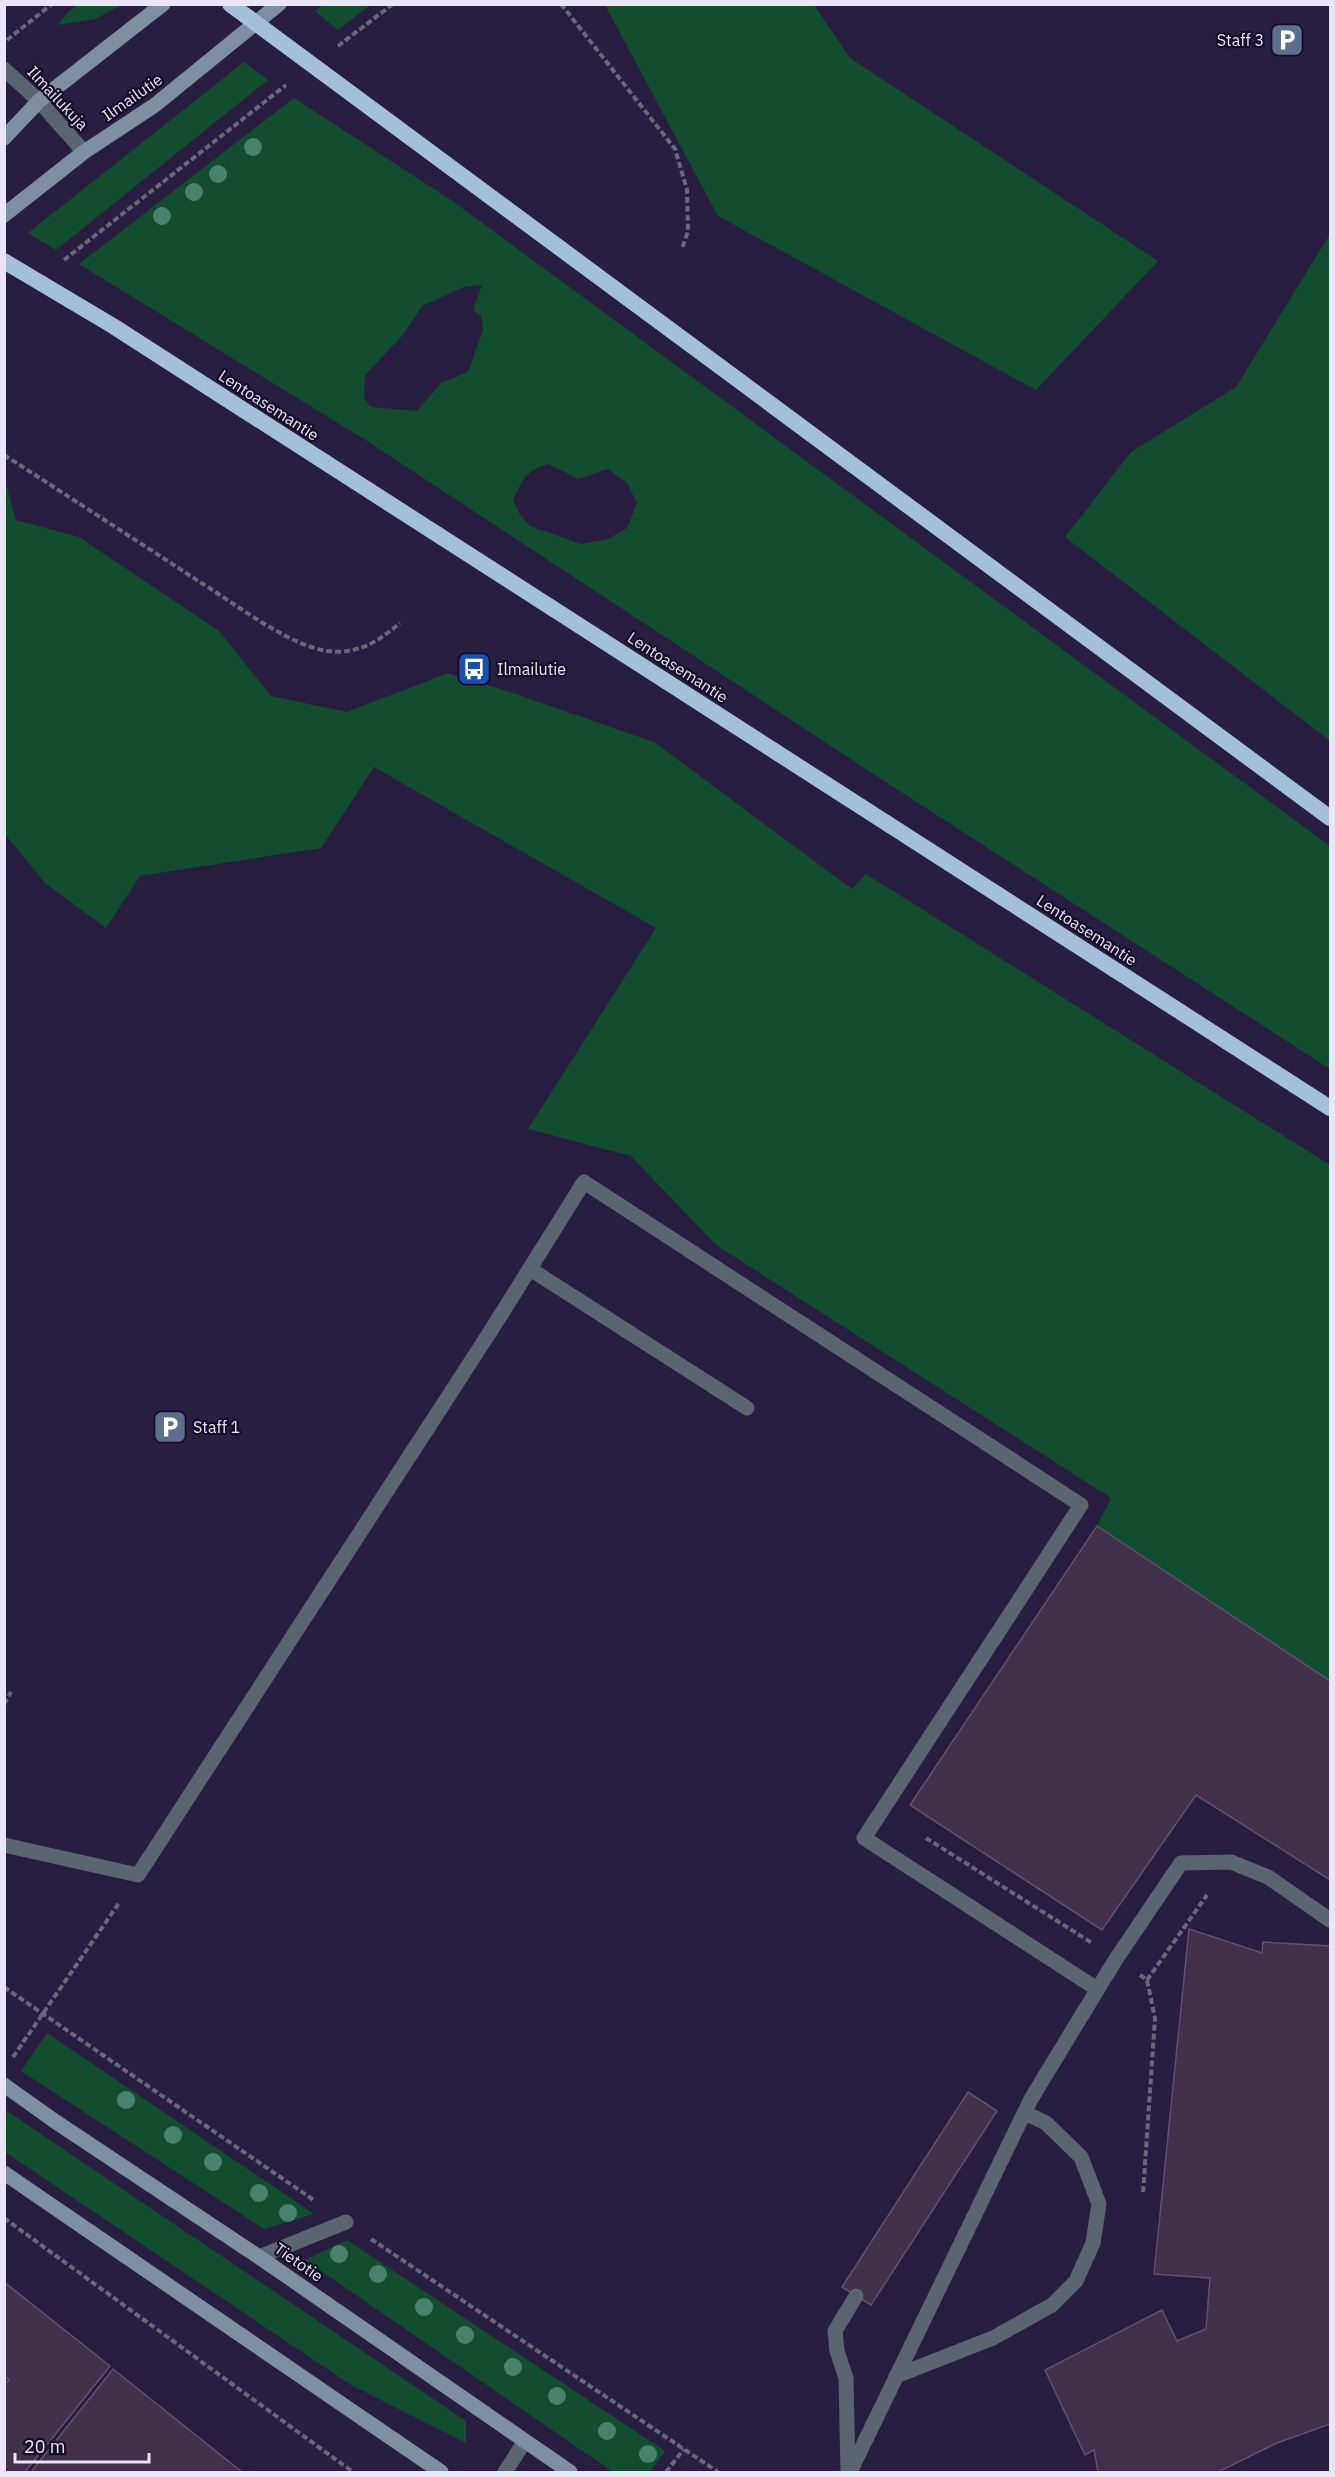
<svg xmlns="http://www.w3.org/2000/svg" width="1335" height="2477" viewBox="0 0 1335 2477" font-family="'IBM Plex Sans',sans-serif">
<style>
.built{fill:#281e3f}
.green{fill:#134d30;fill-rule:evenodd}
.building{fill:#41314b;stroke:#62506d;stroke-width:1.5}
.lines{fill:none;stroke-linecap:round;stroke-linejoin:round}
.path{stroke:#6c667d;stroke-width:4;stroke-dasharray:6 3;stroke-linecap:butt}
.service{stroke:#5a6570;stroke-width:15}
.minor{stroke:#5a6570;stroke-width:15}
.secondary{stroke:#7d8fa1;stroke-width:15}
.trunk{stroke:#a4bfd8;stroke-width:16}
.tree{fill:#47836c}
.labels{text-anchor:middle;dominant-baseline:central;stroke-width:4.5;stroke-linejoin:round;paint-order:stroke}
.poi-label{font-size:16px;fill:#eae6f8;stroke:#150d26;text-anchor:start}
.street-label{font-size:16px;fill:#eae6f8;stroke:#150d26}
</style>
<rect width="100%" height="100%" fill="#1e1630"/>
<rect class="built" x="5" y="5" width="1325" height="2467"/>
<g class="green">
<polygon points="77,5 77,4 122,5 95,19 58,25 66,14"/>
<polygon points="323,5 323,4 370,5 338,30 315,11"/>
<polygon points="605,5 814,5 850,58 1158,261 1036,390 718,216"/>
<polygon points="244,62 268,80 56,250 28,233"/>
<path d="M294,98L451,200L1330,846V1069L884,781L364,439L79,264ZM482,285L473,310L481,316L483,330L468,372L441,383L417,411L371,407L364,398L365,375L402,336L422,306L464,287ZM549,464L578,479L608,469L627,483L637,503L627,528L608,539L581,544L530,526L520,515L513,500C522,481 527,469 549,464Z"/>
<polygon points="1330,234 1330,741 1065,537 1131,452 1236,387"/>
<polygon points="5,481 16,520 79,537 219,631 271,696 347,712 448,673 510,692 654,742 852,889 866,874 1330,1165 1330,1681 1097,1526 1111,1498 716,1245 631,1156 528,1129 656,928 374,767 321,848 140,876 106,928 45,883 5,834"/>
<polygon points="47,2033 314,2214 264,2229 21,2071"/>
<polygon points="4,2109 466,2421 466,2443 351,2385 5,2152"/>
<polygon points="347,2240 665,2451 650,2472 613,2472 305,2260"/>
</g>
<g class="building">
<polygon points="1097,1526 1330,1681 1330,1880 1196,1795 1102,1930 910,1805"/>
<polygon points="1189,1929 1262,1953 1263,1942 1330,1946 1330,2424 1277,2443 1218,2472 1098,2472 1094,2450 1085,2455 1045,2370 1162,2310 1177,2341 1206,2329 1210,2278 1154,2274"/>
<polygon points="968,2092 997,2111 871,2305 842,2287"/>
<polygon points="4,2282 110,2366 25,2472 4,2472 4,2385 9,2380 4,2376"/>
<polygon points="113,2369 242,2472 31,2472"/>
</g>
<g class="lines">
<g class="path">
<polyline points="561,4 675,149 687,190 688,231 682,249"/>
<polyline points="7,40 52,4"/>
<polyline points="338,46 393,4"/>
<polyline points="64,260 286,85"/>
<path d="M4,455C71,498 137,541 203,584C237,605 288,645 327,651C356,655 378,642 400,623"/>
<polyline points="4,1704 11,1692"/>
<polyline points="926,1838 1092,1943"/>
<polyline points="1140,1975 1147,1980 1155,2018 1143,2194"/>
<polyline points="1147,1980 1207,1895"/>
<polyline points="4,1987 315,2201"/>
<polyline points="13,2057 119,1903"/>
<polyline points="4,2218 353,2472"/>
<polyline points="371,2239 718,2472"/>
<polyline points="666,2472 684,2449"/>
</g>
<g class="service">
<polyline points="530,1269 747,1408"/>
<polyline points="4,1845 138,1875 490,1332 584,1182 1081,1505 864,1838 1097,1989"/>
<polyline points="259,2257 346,2222"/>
<polyline points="896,2376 993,2338 1052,2305 1076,2281 1093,2243 1099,2204 1081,2157 1046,2123 1025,2113"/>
<polyline points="505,2472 525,2441"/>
<polyline points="848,2472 846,2378 837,2351 835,2331 856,2296"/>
<polyline points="850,2472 1031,2099 1116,1959 1181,1863 1231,1862 1268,1877 1330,1920"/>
</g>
<polyline class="minor" points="4,69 39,101 84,152"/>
<g class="secondary">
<polyline points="4,138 39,101 163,4"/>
<polyline points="4,215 84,152 155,105 279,4"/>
<polyline points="4,2085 56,2122 259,2257 570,2472"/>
<polyline points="4,2173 441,2472"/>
</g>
<g class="trunk">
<polyline points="230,4 1330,818"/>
<polyline points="4,261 113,326 1330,1108"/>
</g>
</g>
<g class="tree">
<circle cx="253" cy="147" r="9"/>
<circle cx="218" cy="174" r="9"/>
<circle cx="194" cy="192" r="9"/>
<circle cx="162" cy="216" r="9"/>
<circle cx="126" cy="2100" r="9"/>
<circle cx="173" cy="2135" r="9"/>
<circle cx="213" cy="2162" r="9"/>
<circle cx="259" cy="2193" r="9"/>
<circle cx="288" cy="2213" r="9"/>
<circle cx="339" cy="2254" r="9"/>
<circle cx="378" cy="2274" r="9"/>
<circle cx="424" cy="2307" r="9"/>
<circle cx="465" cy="2335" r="9"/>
<circle cx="513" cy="2367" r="9"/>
<circle cx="557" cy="2396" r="9"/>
<circle cx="607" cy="2431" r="9"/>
<circle cx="648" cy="2454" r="9"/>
</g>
<defs>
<g id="parking-square" transform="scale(1.725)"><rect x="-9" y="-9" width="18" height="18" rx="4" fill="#5c6f8a" stroke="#150d26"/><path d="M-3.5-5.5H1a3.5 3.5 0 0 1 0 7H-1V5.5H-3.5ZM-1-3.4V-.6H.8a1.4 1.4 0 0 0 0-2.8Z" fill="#fff"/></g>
<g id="bus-square" transform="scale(1.725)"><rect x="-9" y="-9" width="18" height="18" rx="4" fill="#1a4fb4" stroke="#150d26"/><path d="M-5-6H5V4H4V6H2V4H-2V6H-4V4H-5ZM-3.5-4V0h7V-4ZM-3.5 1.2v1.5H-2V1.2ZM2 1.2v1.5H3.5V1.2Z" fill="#fff"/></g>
</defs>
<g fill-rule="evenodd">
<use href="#parking-square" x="1287" y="40"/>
<use href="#bus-square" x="474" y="669"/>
<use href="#parking-square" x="170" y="1427"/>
</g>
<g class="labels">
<g class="poi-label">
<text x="1264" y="40" text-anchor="end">Staff 3</text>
<text x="497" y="669">Ilmailutie</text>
<text x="193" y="1427">Staff 1</text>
</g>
<g class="street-label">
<text transform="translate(132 97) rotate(-35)">Ilmailutie</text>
<text transform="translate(58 98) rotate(47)">Ilmailukuja</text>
<text transform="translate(269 405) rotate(33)">Lentoasemantie</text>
<text transform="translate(678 667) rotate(33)">Lentoasemantie</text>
<text transform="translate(1087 930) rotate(33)">Lentoasemantie</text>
<text transform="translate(299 2262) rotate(35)">Tietotie</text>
</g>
</g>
<rect width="1335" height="2477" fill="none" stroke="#eae6f8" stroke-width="12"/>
<path d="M15 2453v9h134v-9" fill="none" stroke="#eae6f8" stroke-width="3"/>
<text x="24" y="2453" font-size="18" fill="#eae6f8" stroke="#150d26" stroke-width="4.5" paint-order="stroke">20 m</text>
</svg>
